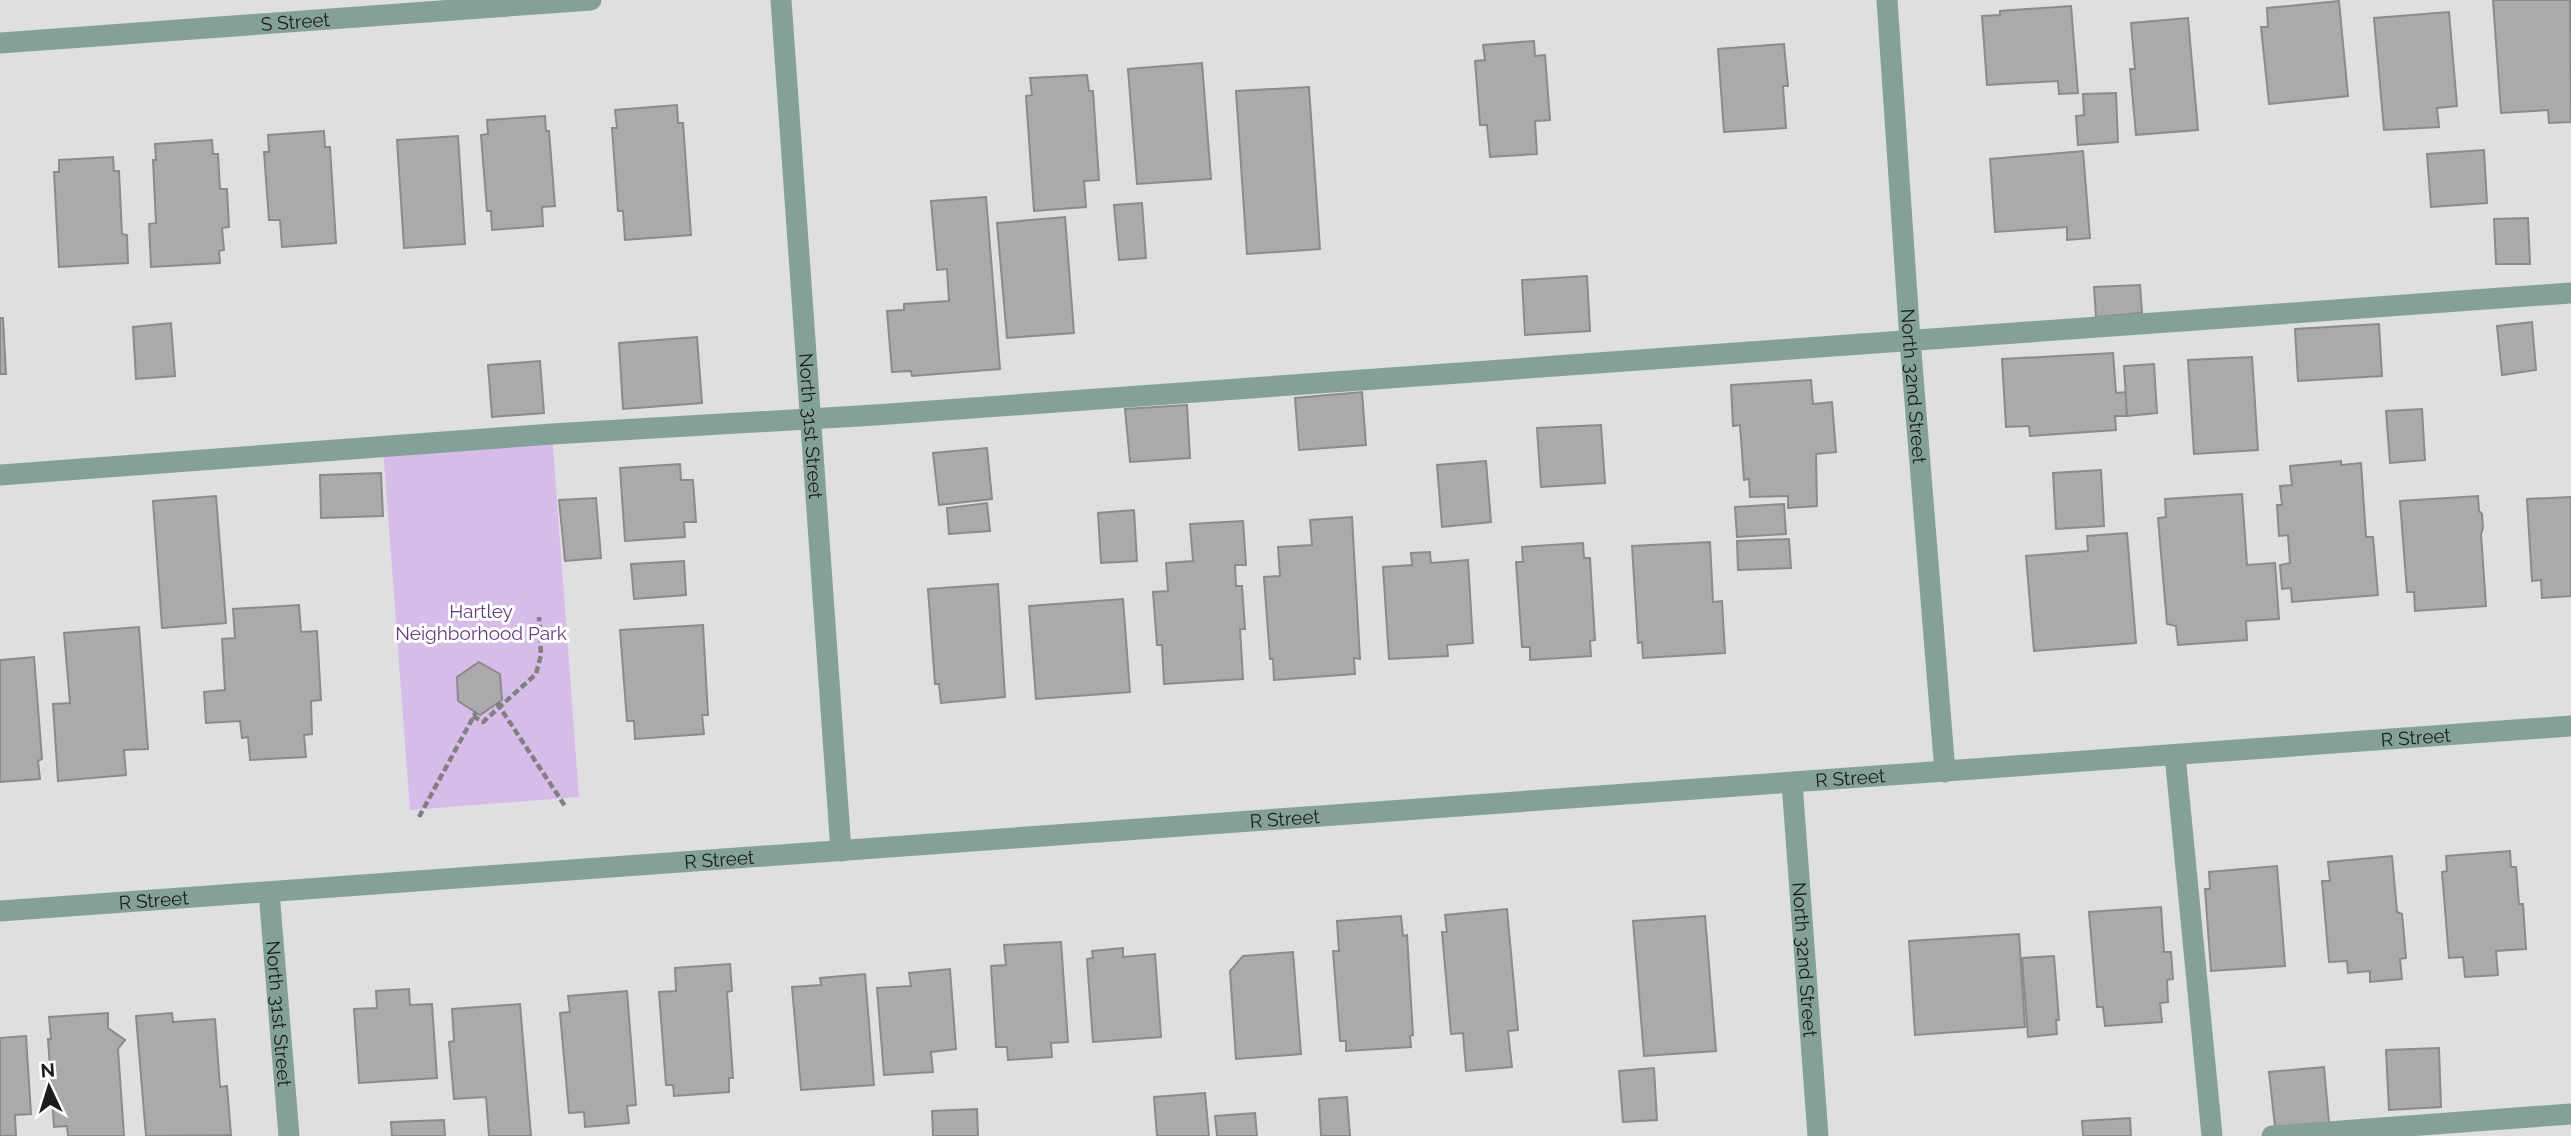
<svg xmlns="http://www.w3.org/2000/svg" width="2571" height="1136" viewBox="0 0 2571 1136" font-family="Raleway,sans-serif">
<style>
.green{fill:#d7bbe8}
.building{fill:#aba9ac;stroke:#8c8a8d;stroke-width:2}
.lines{fill:none;stroke-linecap:round;stroke-linejoin:round}
.path{stroke:#807f81;stroke-width:4.5;stroke-dasharray:7 3.5;stroke-linecap:butt}
.minor{stroke:#83a199;stroke-width:21}
.labels{text-anchor:middle;dominant-baseline:central;stroke-width:6;stroke-linejoin:round;paint-order:stroke}
.street-label{font-size:19px;fill:#1d1c1d;stroke:#fff}
.park-label{font-size:19px;fill:#673e7c;stroke:#fff}
</style>
<rect width="100%" height="100%" fill="#dfdee1"/>
<polygon class="green" points="552,434 579,797 410,810 383,447"/>
<g class="building">
<polygon points="2493,0 2570,0 2571,122 2549,123 2548,110 2501,113"/>
<polygon points="2339,1 2348,96 2269,104 2261,27 2268,27 2267,8"/>
<polygon points="2071,6 2078,93 2059,94 2058,81 1987,85 1982,16 2000,15 2000,11"/>
<polygon points="2449,12 2457,106 2437,108 2439,127 2384,130 2374,18"/>
<polygon points="2188,18 2198,130 2136,135 2130,69 2135,69 2131,23"/>
<polygon points="1534,41 1535,56 1545,55 1550,120 1535,121 1537,154 1490,157 1487,125 1480,125 1475,61 1485,60 1483,45"/>
<polygon points="1784,44 1788,86 1783,86 1786,128 1724,132 1718,49"/>
<polygon points="1202,63 1211,179 1137,184 1128,69"/>
<polygon points="1087,75 1089,91 1093,91 1099,180 1084,181 1086,207 1034,211 1026,96 1032,95 1030,78"/>
<polygon points="1309,87 1320,249 1247,254 1236,91"/>
<polygon points="2116,93 2118,142 2078,145 2076,116 2084,115 2083,94"/>
<polygon points="677,105 678,123 683,123 691,235 625,240 623,211 618,211 612,128 617,128 615,110"/>
<polygon points="545,116 546,131 549,131 555,206 542,207 543,226 492,230 491,211 487,211 481,135 488,134 487,120"/>
<polygon points="324,131 325,147 330,147 336,243 282,247 280,220 269,220 264,152 269,152 268,135"/>
<polygon points="458,136 465,244 404,248 397,140"/>
<polygon points="212,140 213,154 218,154 220,189 227,189 229,227 222,228 224,250 219,251 220,263 151,267 149,224 156,223 153,160 156,160 155,144"/>
<polygon points="2484,150 2487,203 2431,207 2427,154"/>
<polygon points="2083,151 2090,238 2067,240 2067,227 1995,232 1990,159"/>
<polygon points="113,157 114,171 119,171 122,234 127,235 128,263 59,267 54,172 59,172 59,160"/>
<polygon points="986,197 1000,369 912,376 911,371 892,372 887,311 904,310 904,304 949,301 947,269 937,270 931,201"/>
<polygon points="1142,203 1146,258 1119,260 1114,205"/>
<polygon points="1065,217 1074,333 1007,338 997,223"/>
<polygon points="2528,218 2530,264 2496,264 2494,219"/>
<polygon points="1587,276 1590,331 1525,335 1522,280"/>
<polygon points="2140,285 2142,313 2096,317 2094,287"/>
<polygon points="0,318 3,318 6,374 0,374"/>
<polygon points="2532,322 2536,370 2502,375 2497,326"/>
<polygon points="171,323 175,376 136,379 133,327"/>
<polygon points="2379,324 2382,376 2298,381 2295,329"/>
<polygon points="697,337 702,403 623,409 619,343"/>
<polygon points="2113,353 2116,393 2126,392 2127,416 2115,416 2116,430 2030,436 2029,426 2006,427 2002,359"/>
<polygon points="2252,357 2258,450 2194,454 2188,360"/>
<polygon points="540,361 544,413 492,417 488,365"/>
<polygon points="2154,364 2157,413 2127,416 2124,366"/>
<polygon points="1811,380 1813,404 1832,402 1836,452 1816,454 1817,506 1788,508 1788,496 1750,497 1749,479 1744,480 1740,425 1733,426 1731,385"/>
<polygon points="1362,392 1366,445 1299,450 1295,398"/>
<polygon points="1187,405 1190,458 1130,462 1125,409"/>
<polygon points="2422,409 2425,460 2390,463 2386,411"/>
<polygon points="1601,425 1605,483 1541,487 1537,428"/>
<polygon points="987,448 992,499 939,505 933,453"/>
<polygon points="1486,461 1491,522 1442,527 1437,465"/>
<polygon points="2341,461 2341,465 2361,463 2366,537 2373,537 2378,595 2292,602 2291,588 2282,589 2280,565 2290,563 2288,535 2279,536 2277,505 2282,505 2280,486 2292,485 2290,466"/>
<polygon points="680,464 681,480 693,480 696,522 684,522 685,537 625,541 620,468"/>
<polygon points="2101,470 2104,526 2056,529 2053,473"/>
<polygon points="381,473 383,516 321,518 320,475"/>
<polygon points="2242,494 2247,565 2275,563 2279,619 2246,621 2247,640 2178,645 2176,626 2167,624 2158,518 2166,517 2165,499"/>
<polygon points="216,496 226,623 162,628 153,501"/>
<polygon points="2478,496 2479,511 2482,514 2483,528 2481,534 2486,606 2415,611 2414,592 2407,592 2400,501"/>
<polygon points="2571,497 2571,596 2542,598 2541,580 2532,581 2527,499"/>
<polygon points="596,498 601,558 565,561 559,500"/>
<polygon points="987,503 990,531 949,534 947,508"/>
<polygon points="1784,504 1786,534 1737,537 1735,507"/>
<polygon points="1134,510 1137,561 1101,563 1098,513"/>
<polygon points="1352,517 1360,659 1354,658 1355,674 1274,680 1273,659 1270,659 1264,577 1280,576 1278,547 1312,545 1310,520"/>
<polygon points="1243,521 1246,565 1235,565 1236,586 1242,586 1245,629 1240,629 1243,679 1164,684 1162,645 1157,645 1153,592 1168,591 1166,563 1193,561 1190,524"/>
<polygon points="2127,533 2136,643 2034,651 2026,556 2088,551 2087,536"/>
<polygon points="1789,539 1791,568 1738,570 1737,541"/>
<polygon points="1710,542 1713,602 1722,601 1725,653 1643,658 1642,642 1638,643 1632,546"/>
<polygon points="1583,543 1584,558 1590,558 1595,640 1590,641 1591,656 1530,660 1530,647 1522,647 1516,562 1523,562 1522,547"/>
<polygon points="1430,552 1431,563 1468,560 1473,643 1447,645 1448,656 1389,659 1383,567 1412,565 1411,553"/>
<polygon points="684,561 686,595 634,599 631,564"/>
<polygon points="998,584 1005,697 941,703 939,684 935,684 928,589"/>
<polygon points="1123,599 1130,692 1036,699 1029,606"/>
<polygon points="299,605 301,632 317,631 321,700 311,701 312,734 304,735 306,757 250,760 248,737 242,738 240,721 206,723 204,692 225,690 222,639 235,638 233,609"/>
<polygon points="703,625 708,715 702,715 704,734 635,739 634,721 627,721 620,630"/>
<polygon points="139,627 148,749 124,750 126,775 58,781 53,704 70,703 64,633"/>
<polygon points="34,657 42,759 38,761 40,779 0,782 0,660"/>
<polygon points="479,662 500,674 502,700 480,715 458,701 457,677"/>
<polygon points="2510,851 2511,867 2516,867 2519,904 2523,904 2526,949 2496,951 2498,975 2465,977 2463,957 2449,958 2442,872 2447,871 2446,856"/>
<polygon points="2392,856 2397,912 2402,914 2406,958 2400,959 2402,979 2370,982 2370,971 2348,973 2347,961 2329,962 2322,881 2330,881 2328,862"/>
<polygon points="2277,866 2285,966 2211,971 2205,889 2210,889 2209,872"/>
<polygon points="2161,907 2164,952 2171,952 2173,979 2167,980 2168,1002 2160,1003 2162,1022 2105,1026 2103,1007 2097,1007 2089,912"/>
<polygon points="1507,909 1518,1030 1508,1031 1512,1067 1466,1071 1463,1033 1451,1034 1442,932 1447,932 1445,915"/>
<polygon points="1401,916 1403,936 1407,935 1413,1035 1410,1036 1411,1047 1346,1051 1346,1041 1340,1041 1333,951 1339,951 1337,921"/>
<polygon points="1705,916 1716,1051 1644,1056 1633,921"/>
<polygon points="2019,934 2025,1027 1915,1035 1909,941"/>
<polygon points="1061,942 1068,1042 1051,1043 1052,1057 1008,1060 1007,1047 996,1047 991,966 1006,965 1004,945"/>
<polygon points="1123,948 1123,957 1155,954 1161,1037 1093,1042 1087,959 1093,958 1092,951"/>
<polygon points="1293,952 1301,1054 1236,1059 1230,971 1243,956"/>
<polygon points="2054,956 2059,1020 2056,1020 2057,1034 2028,1037 2022,958"/>
<polygon points="730,964 732,991 727,992 733,1078 729,1078 729,1092 674,1096 673,1085 666,1085 659,992 676,991 675,968"/>
<polygon points="950,969 956,1049 931,1052 933,1072 884,1075 877,988 911,986 909,973"/>
<polygon points="865,974 874,1085 801,1090 792,987 821,985 820,978"/>
<polygon points="409,989 410,1005 432,1004 437,1078 359,1083 354,1009 377,1008 376,991"/>
<polygon points="627,991 636,1105 627,1106 629,1123 585,1127 584,1112 569,1113 560,1013 570,1012 568,996"/>
<polygon points="520,1004 531,1136 489,1136 486,1097 454,1099 449,1042 454,1041 452,1009"/>
<polygon points="108,1013 108,1028 125,1040 118,1049 124,1136 68,1136 67,1126 54,1127 48,1039 51,1039 49,1017"/>
<polygon points="172,1013 173,1022 215,1019 220,1087 227,1086 231,1135 146,1136 136,1016"/>
<polygon points="26,1036 31,1114 15,1115 16,1136 0,1136 0,1038"/>
<polygon points="2439,1048 2441,1107 2389,1110 2386,1050"/>
<polygon points="2324,1067 2329,1123 2275,1127 2269,1072"/>
<polygon points="1654,1068 1657,1120 1623,1122 1619,1071"/>
<polygon points="1205,1093 1209,1136 1157,1136 1154,1097"/>
<polygon points="1347,1097 1350,1136 1321,1136 1319,1099"/>
<polygon points="977,1109 978,1136 933,1136 932,1111"/>
<polygon points="1255,1113 1257,1136 1217,1136 1215,1116"/>
<polygon points="2130,1118 2131,1136 2083,1136 2082,1121"/>
<polygon points="444,1120 445,1136 392,1136 391,1122"/>
</g>
<g class="lines">
<g class="path">
<polyline points="497,703 565,806"/>
<polyline points="473,716 483,722 536,674 541,655 539,617"/>
<polyline points="419,817 476,712"/>
</g>
<g class="minor">
<path id="s1" d="M781,0L841,851"/>
<path id="s2" d="M1887,0L1910,340L1945,772"/>
<path id="s3" d="M0,43L591,0"/>
<polyline points="0,475 552,434 875,415 2571,293"/>
<polyline points="2175,755 2212,1136"/>
<path id="s4" d="M1792,783L1818,1136"/>
<path id="s5" d="M269,892L289,1136"/>
<path id="s6" d="M0,911L2571,726"/>
<polyline points="2272,1136 2571,1114"/>
</g>
</g>
<g class="labels">
<g class="street-label">
<text stroke="none"><textPath href="#s3" startOffset="296">S Street</textPath></text>
<text stroke="none"><textPath href="#s2" startOffset="387">North 32nd Street</textPath></text>
<text stroke="none"><textPath href="#s1" startOffset="427">North 31st Street</textPath></text>
<text stroke="none"><textPath href="#s6" startOffset="2422">R Street</textPath></text>
<text stroke="none"><textPath href="#s6" startOffset="1855">R Street</textPath></text>
<text stroke="none"><textPath href="#s6" startOffset="1288">R Street</textPath></text>
<text stroke="none"><textPath href="#s6" startOffset="721">R Street</textPath></text>
<text stroke="none"><textPath href="#s6" startOffset="154">R Street</textPath></text>
<text stroke="none"><textPath href="#s4" startOffset="177">North 32nd Street</textPath></text>
<text stroke="none"><textPath href="#s5" startOffset="122">North 31st Street</textPath></text>
</g>
<g class="park-label">
<text x="481" y="611">Hartley<tspan x="481" dy="22">Neighborhood Park</tspan></text>
</g>
</g>
<g transform="translate(49 1087) rotate(356)" stroke="#ffffff" stroke-width="5" paint-order="stroke">
<path d="M0-5L12 26L0 18L-12 26Z" fill="#1d1c1d"/>
<text y="-10" font-size="19" font-weight="bold" text-anchor="middle" fill="#1d1c1d">N</text>
</g>
</svg>
